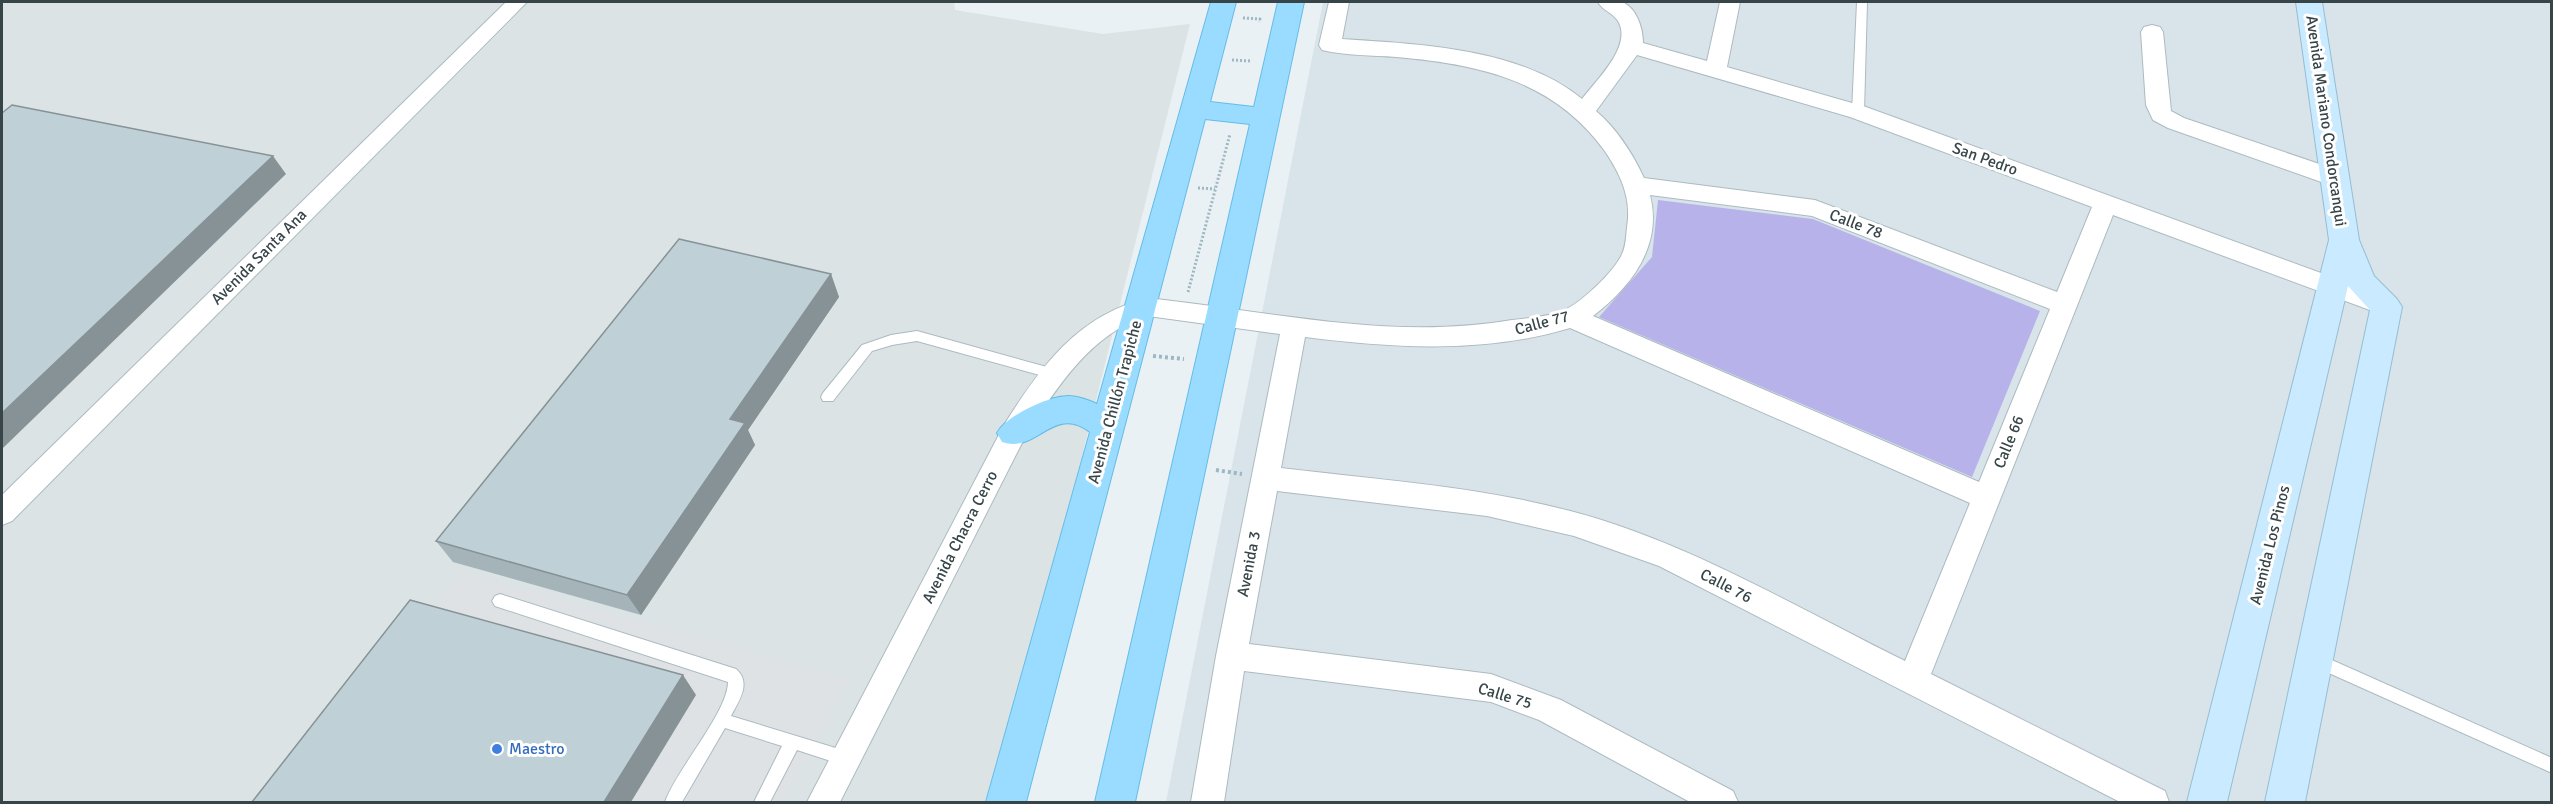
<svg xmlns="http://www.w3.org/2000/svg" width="2553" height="804" viewBox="0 0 2553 804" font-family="Signika,sans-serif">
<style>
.residential{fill:#d8e4e9}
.industrial{fill:#dbe3e5}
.green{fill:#b7b2ea}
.parking{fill:#dee2e4}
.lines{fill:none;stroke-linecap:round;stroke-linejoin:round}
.lane-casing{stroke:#acbbc1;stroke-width:2}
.street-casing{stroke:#acbbc1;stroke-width:2}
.secondary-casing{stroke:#96bdd3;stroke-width:2}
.primary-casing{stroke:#66bce6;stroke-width:2}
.path-far1{stroke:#9db8c3;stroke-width:3;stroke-dasharray:2 2;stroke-linecap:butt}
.path{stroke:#9db8c3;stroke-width:4;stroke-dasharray:3 3;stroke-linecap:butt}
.lane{fill:#fff;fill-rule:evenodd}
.street{fill:#fff;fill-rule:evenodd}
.secondary{fill:#caeaff;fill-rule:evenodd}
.primary{fill:#99dcff;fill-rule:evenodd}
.wall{fill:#a4b4b9}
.shaded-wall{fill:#869296}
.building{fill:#bfd1d7;stroke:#869296;stroke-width:1.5}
.shop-dot{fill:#3f7fe0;stroke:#fff;stroke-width:2}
.labels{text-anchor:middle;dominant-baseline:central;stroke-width:6;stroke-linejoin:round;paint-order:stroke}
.street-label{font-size:16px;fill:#374549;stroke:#fff}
.shop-label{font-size:16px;fill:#366cbe;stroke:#fff;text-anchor:start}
</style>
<rect width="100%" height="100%" fill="#eaf1f5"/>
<polygon class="residential" points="1323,2 2551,2 2551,802 1166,802"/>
<polygon class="industrial" points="2,2 954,2 955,10 1103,34 1190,24 1076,480 985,802 2,802"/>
<polygon class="green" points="1658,200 1813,219 2040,311 1972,477 1599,317 1652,257"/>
<polygon class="parking" points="462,572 849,679 782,802 284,802"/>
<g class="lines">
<g class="lane-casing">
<g id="lane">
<polygon points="1857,2 1867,2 1864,112 1858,116 1852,112"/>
<polygon points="917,331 1054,369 1061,374 1054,379 917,341 892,345 872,351 833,401 823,401 821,397 823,393 862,345 891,335"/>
<path d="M500,594L736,669C752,683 739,700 731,716L852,753L854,758L852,763L846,766L797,750L770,802H754L782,746L725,728L682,802H665C676,770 728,712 728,682L495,606L492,601L495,596Z"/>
<polygon points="2316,653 2552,758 2552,773 2311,665 2308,660 2311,655"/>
</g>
</g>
<g class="street-casing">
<g id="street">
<polygon points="506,2 527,2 12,521 2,525 2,495"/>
<path d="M1329,2H1349L1342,39C1418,44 1521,48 1582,99C1596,80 1633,46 1618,21C1613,13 1602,10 1598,2C1605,2 1616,0 1622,2C1637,8 1643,29 1643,43L1707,61L1720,2H1740L1727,67L1866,107L2395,300L2399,307L2395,314L2386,316L2113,215L1931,674L2165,791L2169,802H2120L1659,566L1574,536L1487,516L1277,491L1249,644L1491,674L1561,700L1733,791L1738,802H1690L1539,720L1491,702L1244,671L1224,802H1191L1216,656L1280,334L1148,316C1092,331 1053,392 1024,439L840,802H807L1004,425C1041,366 1078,315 1148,298C1268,311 1391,341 1512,320C1528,318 1547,317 1562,311C1579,305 1615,271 1622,254C1626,246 1626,236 1627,227C1632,198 1620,173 1604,150C1553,80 1478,64 1396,57C1372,55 1346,56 1322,50L1319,45ZM1637,55L1850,117L2092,207L2057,292L1815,200L1644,178C1633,154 1616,128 1596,111ZM1650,195L1812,216L2050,309L1979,482L1593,316C1631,287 1663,246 1650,195ZM1570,328L1970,503L1905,661C1800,609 1687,542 1574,512C1478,486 1379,480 1281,468L1305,337C1393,348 1484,354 1570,328Z"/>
<polygon points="2152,25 2160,27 2163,32 2171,111 2184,118 2343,172 2347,178 2343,184 2335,186 2327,184 2168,128 2153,120 2146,105 2141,32 2144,27"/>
</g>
</g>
<g class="secondary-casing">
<polygon id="secondary" points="2296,2 2322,2 2359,240 2374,276 2397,299 2402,307 2305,802 2265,802 2370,310 2348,286 2227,802 2187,802 2329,240"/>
</g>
<g class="primary-casing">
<path id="primary" d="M1211,2H1236L1210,102L1254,107L1278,2H1304L1135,802H1095L1250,124L1205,119L1026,802H986L1090,432C1052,404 1038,454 1002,442L997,433C1007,415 1050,395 1070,396C1079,397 1089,400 1097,404Z"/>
</g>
<g class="path-far1">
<polyline points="1243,18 1260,19 1259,22"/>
<polyline points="1232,60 1251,61"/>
<polyline points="1198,188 1215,189"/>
<polyline points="1188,292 1230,134"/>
</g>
<g class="path">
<polyline points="1153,356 1184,359"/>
<polyline points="1216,470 1242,474"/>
</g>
<use href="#lane" class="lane"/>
<use href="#street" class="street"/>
<use href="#secondary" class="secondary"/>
<use href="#primary" class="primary"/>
</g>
<polygon class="wall" points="831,274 839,297 748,430 755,445 641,615 453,562 436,541"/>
<g class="shaded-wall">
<polygon points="273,156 286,174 2,449 2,413"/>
<polygon points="831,274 839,297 748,430 755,445 641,615 627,595 730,419"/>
<polygon points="683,675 696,695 631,802 604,802"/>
</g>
<g class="building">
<polygon points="12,105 273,156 2,413 2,113"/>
<polygon points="679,239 831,274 730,419 745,423 627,595 436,541"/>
<polygon points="410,600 683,675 604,802 252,802"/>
</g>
<circle class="shop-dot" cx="497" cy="749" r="6"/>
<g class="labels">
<g class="street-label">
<text transform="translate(2326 121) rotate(82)">Avenida Mariano Condorcanqui</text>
<text transform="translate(1985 159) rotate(20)">San Pedro</text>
<text transform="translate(1856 224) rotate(21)">Calle 78</text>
<text transform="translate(259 257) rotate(-45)">Avenida Santa Ana</text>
<text transform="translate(1542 323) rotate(-15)">Calle 77</text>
<text transform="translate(1115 402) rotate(-75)">Avenida Chillón Trapiche</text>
<text transform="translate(2009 442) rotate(-68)">Calle 66</text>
<text transform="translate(960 537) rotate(-63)">Avenida Chacra Cerro</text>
<text transform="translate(2270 545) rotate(-76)">Avenida Los Pinos</text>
<text transform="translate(1249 564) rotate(-79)">Avenida 3</text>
<text transform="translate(1726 586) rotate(27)">Calle 76</text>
<text transform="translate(1505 696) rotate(17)">Calle 75</text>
</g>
<g class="shop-label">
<text x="509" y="749">Maestro</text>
</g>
</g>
<rect width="2553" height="804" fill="none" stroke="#374549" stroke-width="6"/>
</svg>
